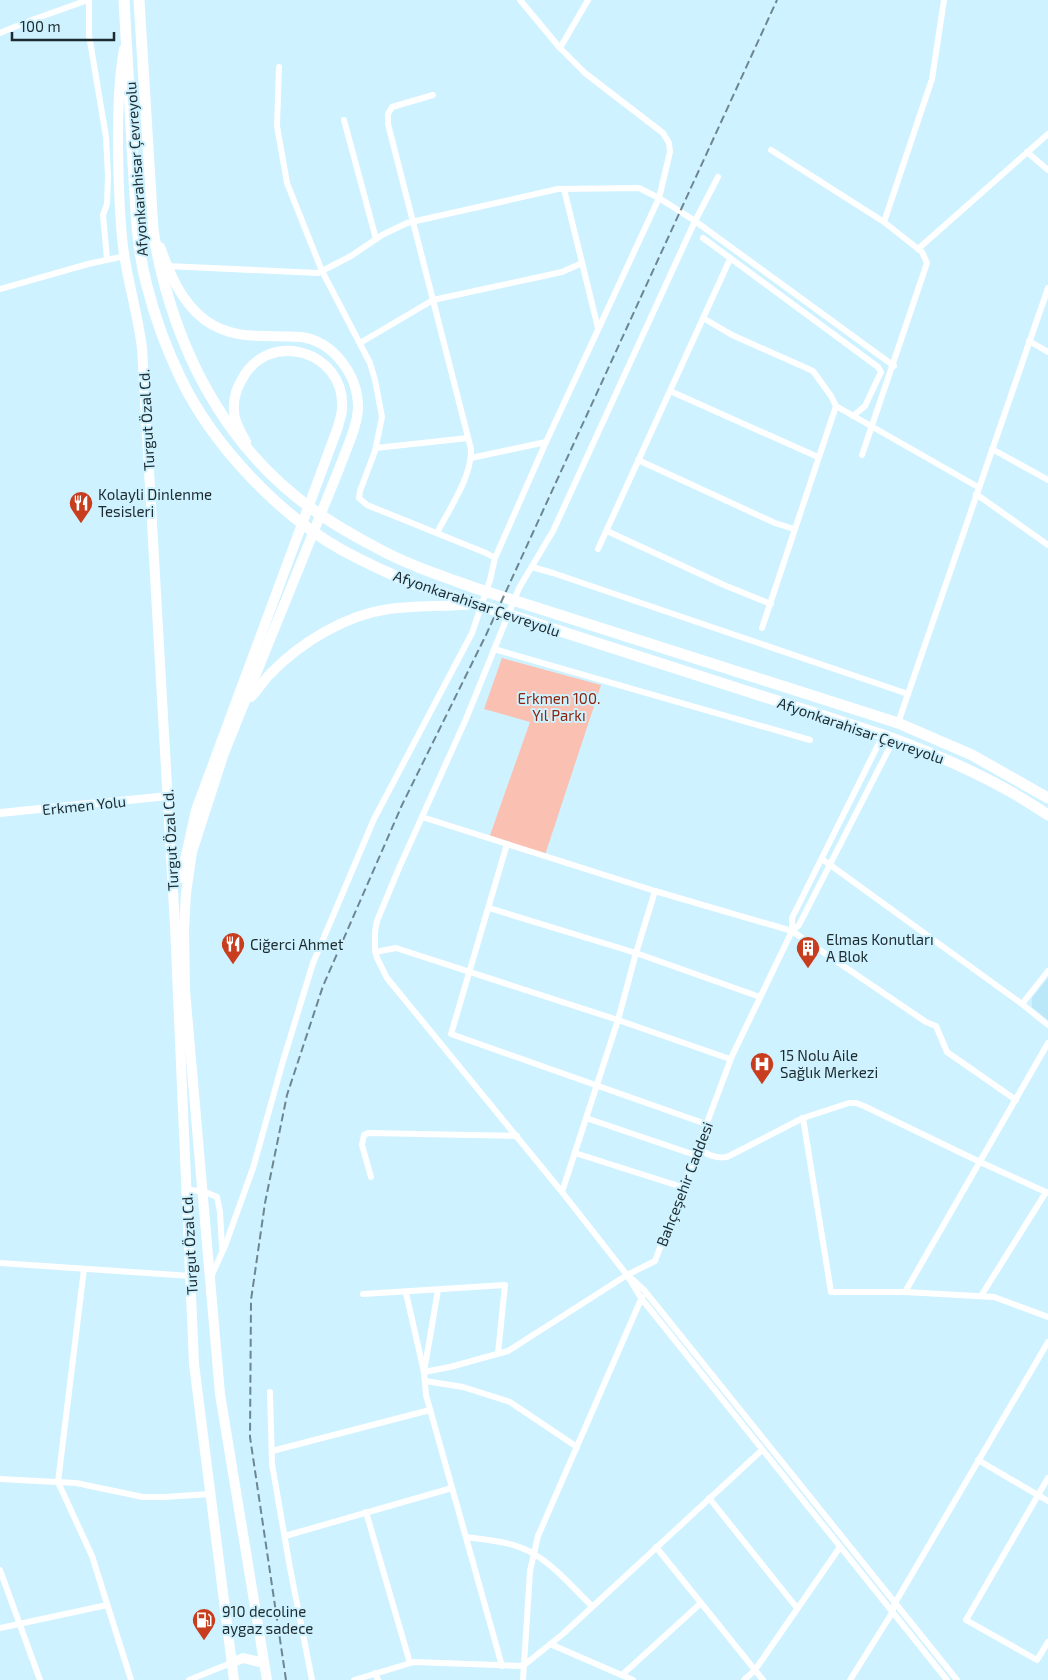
<svg xmlns="http://www.w3.org/2000/svg" width="1048" height="1680" viewBox="0 0 1048 1680" font-family="'Exo 2',sans-serif">
<style>
.built{fill:#bbe8f8}
.green{fill:#fac0b2}
.lines{fill:none;stroke-linecap:round;stroke-linejoin:round}
.minor{stroke:#fff;stroke-width:6}
.tertiary{stroke:#fff;stroke-width:8}
.primary{stroke:#fff;stroke-width:10}
.trunk{stroke:#fff;stroke-width:11}
.rail{stroke:#6e868f;stroke-width:2;stroke-dasharray:8 4;stroke-linecap:butt}
.labels{text-anchor:middle;dominant-baseline:central;stroke-width:4;stroke-linejoin:round;paint-order:stroke}
.street-label{font-size:15px;fill:#1d2b2f;stroke:#cef2ff}
.poi-label{font-size:15px;fill:#1d2b2f;stroke:#cef2ff;text-anchor:start}
.park-label{font-size:15px;fill:#8c250d;stroke:#cef2ff}
</style>
<rect width="100%" height="100%" fill="#cef2ff"/>
<polygon class="built" points="1048,978 1048,1020 1032,1007 1032,998"/>
<polygon class="green" points="502,658 601,685 545,855 489,838 530,722 484,709"/>
<g class="lines">
<g class="minor">
<polyline points="89,0 89,35 106,137 108,176 107,204 103,215 107,259"/>
<polyline points="0,33 29,21 88,0"/>
<polyline points="560,48 588,0"/>
<polyline points="279,67 277,126 287,183 322,271 370,363 375,380 382,417 375,451 360,491 359,498 367,505 486,553 495,558 546,442 659,198 670,152 669,143 663,133 585,73 560,48 520,0"/>
<path d="M433,95L392,107L388,114V124L471,449C472,477 449,509 437,533"/>
<polyline points="344,120 376,239"/>
<polyline points="771,150 884,222 922,252 927,263 862,455"/>
<polyline points="1027,152 1048,170"/>
<polyline points="564,189 598,328"/>
<polyline points="884,222 932,79 944,0"/>
<polyline points="703,238 878,367 881,372 865,406 853,416"/>
<polyline points="918,249 1048,134"/>
<polyline points="167,266 318,273 351,256 382,235 407,223 558,189 639,188 659,198 695,221 894,366"/>
<polyline points="0,289 88,264 125,256"/>
<polyline points="703,318 732,335 813,371 831,396 836,406 978,487"/>
<polyline points="1029,341 1048,352"/>
<polyline points="360,343 433,300 562,272 582,263"/>
<polyline points="670,391 818,457"/>
<polyline points="376,448 468,438"/>
<polyline points="992,449 1048,480"/>
<polyline points="471,458 546,442"/>
<polyline points="638,460 775,523 794,529"/>
<polyline points="976,494 1048,545"/>
<polyline points="607,531 724,585 771,604"/>
<polyline points="598,549 730,259"/>
<polyline points="532,567 553,573 908,694"/>
<polyline points="762,628 836,406"/>
<polyline points="494,649 810,740"/>
<polyline points="898,723 1048,288"/>
<polyline points="422,817 655,891 792,931 926,1022 936,1026 947,1052 1016,1100"/>
<polyline points="507,844 451,1034 706,1124"/>
<polyline points="822,859 1022,1004 1048,1025"/>
<polyline points="655,891 636,953 618,1020 562,1192 627,1275 641,1298 947,1680"/>
<polyline points="489,908 636,953 760,997"/>
<polyline points="792,931 792,918 883,735"/>
<polyline points="375,952 396,948 618,1020 730,1059"/>
<polyline points="1022,1004 1048,971"/>
<polyline points="586,1118 695,1155"/>
<polyline points="803,1118 831,1292 905,1292 994,1297 1048,1317"/>
<path d="M697,1148C707,1154 715,1159 727,1157L803,1118L849,1103H856L864,1106L980,1162L1048,1193"/>
<polyline points="575,1153 682,1187"/>
<polyline points="371,1177 362,1145 364,1135 368,1133 517,1136"/>
<polyline points="187,1190 203,1191 217,1197 220,1212 222,1248"/>
<polyline points="562,1192 387,978 377,958 375,949 375,932 377,921 399,868 466,719 519,588 553,531 695,221 718,177"/>
<polyline points="0,1263 191,1276"/>
<polyline points="84,1269 58,1482 92,1556 131,1680"/>
<polyline points="211,1277 225,1246 253,1168 283,1061 313,963 374,819 472,633 490,580 495,558"/>
<polyline points="632,1279 644,1290 957,1680"/>
<polyline points="438,1290 424,1372 450,1367 508,1351 627,1275 655,1261 732,1056 792,931 799,925 894,739"/>
<polyline points="905,1292 1048,1043"/>
<polyline points="406,1293 424,1372 426,1395 502,1666"/>
<polyline points="363,1294 505,1285 498,1353"/>
<polyline points="981,1296 1046,1192"/>
<polyline points="425,1381 463,1387 510,1402 577,1447"/>
<polyline points="270,1392 272,1464 290,1568 312,1680"/>
<polyline points="272,1451 430,1410"/>
<polyline points="978,1460 1048,1501"/>
<polyline points="1048,1478 966,1620 1037,1660 1048,1642"/>
<polyline points="0,1479 76,1483 143,1497 164,1497 210,1494"/>
<polyline points="709,1498 797,1608"/>
<polyline points="366,1512 410,1663"/>
<polyline points="285,1536 452,1488"/>
<path d="M466,1537C489,1540 514,1542 534,1554C556,1567 574,1589 592,1606"/>
<polyline points="656,1547 763,1680"/>
<polyline points="0,1570 40,1680"/>
<polyline points="0,1628 107,1605"/>
<polyline points="550,1644 633,1680"/>
<polyline points="375,1673 378,1680"/>
<polyline points="622,1675 701,1603"/>
<polyline points="189,1680 231,1663"/>
<polyline points="354,1680 414,1662 523,1666 564,1633 762,1450"/>
<polyline points="523,1680 530,1571 538,1536 642,1297"/>
<polyline points="744,1680 755,1670 840,1547"/>
<polyline points="850,1680 892,1613 895,1603 1048,1342"/>
</g>
<polyline class="tertiary" points="0,813 168,796"/>
<g class="primary">
<path d="M124,49C118,83 118,117 118,151C119,186 119,220 124,254C129,286 138,316 142,348L175,926L194,1364L234,1680"/>
<path d="M160,247C170,274 181,302 205,320C235,342 267,334 301,337C333,341 358,375 358,407C358,425 345,452 339,469L224,753L192,852L186,893L184,930L185,990L220,1394L267,1680"/>
<path d="M251,697C258,690 263,681 270,674C300,643 345,615 389,609C417,605 445,607 472,604"/>
<path d="M181,878L196,810L338,427C339,421 342,415 342,409C346,350 267,328 241,381C235,391 232,405 235,418C237,426 242,434 246,442"/>
<polyline points="231,1663 243,1658 264,1663"/>
</g>
<g class="trunk">
<path d="M124,0C127,54 130,108 133,163C136,204 136,246 147,286C155,318 167,350 181,379C213,445 278,514 342,550C366,563 390,574 414,584L883,735C941,756 997,780 1048,815"/>
<path d="M139,0L153,230C171,341 221,445 315,511C335,525 356,537 377,548C408,565 442,576 475,588L898,723L972,755L1048,798"/>
</g>
<polyline class="rail" points="286,1680 250,1437 251,1300 265,1203 287,1095 323,986 402,805 486,635 777,0"/>
</g>
<defs>
<g id="restaurant-pin" transform="scale(1.25)"><path d="M0 17L-7.5 6A9.5 9.5 0 1 1 7.5 6Z" fill="#c73d1e" stroke="#cef2ff"/><path d="M-5-6h1v4h1v-4h1v4h1v-4h1v5L-1.5 .5V6h-2V.5L-5-1ZM5-6V6H3V1.5H1.5Q1.5-4 5-6Z" fill="#fff"/></g>
<g id="building-pin" transform="scale(1.25)"><path d="M0 17L-7.5 6A9.5 9.5 0 1 1 7.5 6Z" fill="#c73d1e" stroke="#cef2ff"/><path d="M-4-6H4V6H1V3H-1V6H-4ZM-2.5-4.3h1.7v1.8h-1.7ZM.8-4.3h1.7v1.8H.8ZM-2.5-1h1.7V.8h-1.7ZM.8-1h1.7V.8H.8Z" fill="#fff"/></g>
<g id="hospital-pin" transform="scale(1.25)"><path d="M0 17L-7.5 6A9.5 9.5 0 1 1 7.5 6Z" fill="#c73d1e" stroke="#cef2ff"/><path d="M-5-5h3v3.5h4V-5h3V5h-3V1.5h-4V5h-3Z" fill="#fff"/></g>
<g id="fuel-pin" transform="scale(1.25)"><path d="M0 17L-7.5 6A9.5 9.5 0 1 1 7.5 6Z" fill="#c73d1e" stroke="#cef2ff"/><path d="M-5.5-6h7V0h2V4h1.3V-2.5L3-4.5l.8-.8L6-3V5H2.5V1h-1V6h-7ZM-4.2-4.7v3.2H.2V-4.7Z" fill="#fff"/></g>
</defs>
<g fill-rule="evenodd">
<use href="#restaurant-pin" x="81" y="503"/>
<use href="#restaurant-pin" x="233" y="944"/>
<use href="#building-pin" x="808" y="948"/>
<use href="#hospital-pin" x="762" y="1064"/>
<use href="#fuel-pin" x="204" y="1620"/>
</g>
<g class="labels">
<g class="street-label">
<text transform="translate(136 169) rotate(-94)">Afyonkarahisar Çevreyolu</text>
<text transform="translate(146 420) rotate(-93)">Turgut Özal Cd.</text>
<text transform="translate(477 603) rotate(19)">Afyonkarahisar Çevreyolu</text>
<text transform="translate(861 730) rotate(19)">Afyonkarahisar Çevreyolu</text>
<text transform="translate(84 805) rotate(-6)">Erkmen Yolu</text>
<text transform="translate(170 840) rotate(-93)">Turgut Özal Cd.</text>
<text transform="translate(684 1184) rotate(-69)">Bahçeşehir Caddesi</text>
<text transform="translate(189 1244) rotate(-93)">Turgut Özal Cd.</text>
</g>
<g class="poi-label">
<text x="98" y="494">Kolayli Dinlenme<tspan x="98" dy="17">Tesisleri</tspan></text>
<text x="826" y="939">Elmas Konutları<tspan x="826" dy="17">A Blok</tspan></text>
<text x="250" y="944">Ciğerci Ahmet</text>
<text x="780" y="1055">15 Nolu Aile<tspan x="780" dy="17">Sağlık Merkezi</tspan></text>
<text x="222" y="1611">910 decoline<tspan x="222" dy="17">aygaz sadece</tspan></text>
</g>
<g class="park-label">
<text x="559" y="698">Erkmen 100.<tspan x="559" dy="17">Yıl Parkı</tspan></text>
</g>
</g>
<path d="M12 32v8h102v-8" fill="none" stroke="#1d2b2f" stroke-width="2.5"/>
<text x="20" y="32" font-size="15" fill="#1d2b2f" stroke="#cef2ff" stroke-width="4" paint-order="stroke">100 m</text>
</svg>
